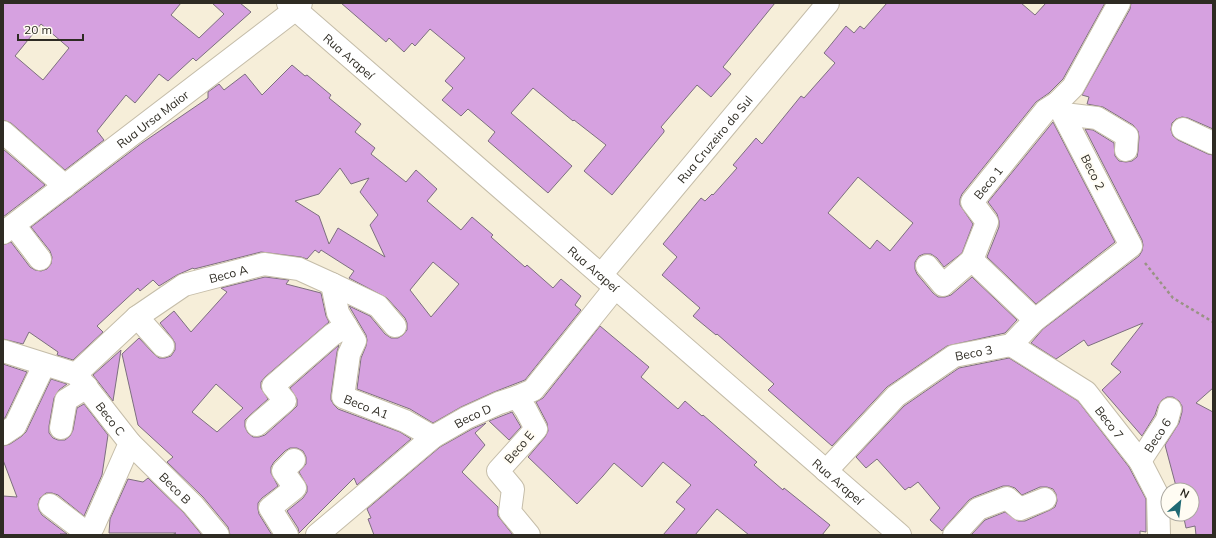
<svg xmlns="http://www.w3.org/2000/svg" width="1216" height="538" viewBox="0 0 1216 538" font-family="Mulish,sans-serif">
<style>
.building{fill:#d6a1e0;stroke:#7d6f7f;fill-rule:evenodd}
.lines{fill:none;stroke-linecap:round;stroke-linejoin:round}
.minor-casing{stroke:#c5bda9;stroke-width:24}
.path{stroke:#999384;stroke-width:2.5;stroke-dasharray:3 3;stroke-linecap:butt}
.minor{stroke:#fff;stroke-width:22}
.labels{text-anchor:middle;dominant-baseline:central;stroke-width:4;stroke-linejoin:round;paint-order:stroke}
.street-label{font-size:12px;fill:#2e2b23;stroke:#fffcf3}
</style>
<rect width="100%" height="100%" fill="#f6eed9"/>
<g class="building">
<path d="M3,3H181L171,15L199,38L224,14L212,3H240L251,12L196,61L193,58L168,81L159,74L135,103L126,95L97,131L104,140L65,170L11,123L3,120ZM41,24L69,48L43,80L15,56Z"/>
<polygon points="341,3 775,3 723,67 731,74 711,97 697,85 661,127 664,130 664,132 612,195 584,171 606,145 574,120 573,121 533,88 511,113 572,166 548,193 488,141 495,132 468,109 461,116 442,100 453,88 445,81 465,58 430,29 415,46 412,43 404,52 389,38 386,42"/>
<path d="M887,3H1021L1035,15L1046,3H1105L1063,79L1049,93L1036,102L962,194L960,199V205L973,224L962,253L944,267L937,258L931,254H924L919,256L915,262V269L917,274L933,293L938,297H945L951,295L972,277L1017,320L1005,333L947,346L887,387L832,446L768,390L774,384L717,334L716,335L693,316L700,308L662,275L677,257L663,244L701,198L705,201L712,194L713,195L737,168L733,165L756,138L762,144L801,96L804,98L835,63L824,53L846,26L854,33L860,26L864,29ZM858,177L913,223L890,251L877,240L870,249L828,213Z"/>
<polygon points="1131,3 1213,3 1213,129 1188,118 1182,117 1176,119 1172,123 1171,130 1173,136 1178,140 1208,154 1213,155 1213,388 1196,403 1213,412 1213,535 1196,535 1195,526 1186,528 1183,514 1192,514 1192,490 1177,490 1165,445 1179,423 1182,412 1182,406 1179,401 1173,397 1167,397 1162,400 1158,406 1155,415 1142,436 1102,390 1121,372 1111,364 1143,323 1088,346 1084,340 1056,359 1031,343 1043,329 1139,256 1142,251 1143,245 1142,240 1085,129 1093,130 1114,143 1115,156 1119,161 1126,162 1132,161 1137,157 1138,151 1139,137 1138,131 1133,125 1103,107 1087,104 1089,97 1082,95 1130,9"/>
<path d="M292,65L305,76L307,75L331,95L329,98L361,124L355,132L375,148L371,154L406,182L416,170L437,189L427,201L461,230L472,217L493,235L491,237L525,267L527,265L553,288L561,279L581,296L575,305L581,310L525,380L494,392L461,407L433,423L410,409L357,389L361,358L366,346L367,340L366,335L349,306L370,316L385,334L391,338H398L403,335L407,330V323L405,318L387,298L349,278L354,271L321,250L319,253L315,250L307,259L301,257L261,252L194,269L193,268L177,275L159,286L153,280L140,291L138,288L97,326L103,332L73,360L57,355L58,352L29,332L23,344L3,339V245L11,242L30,267L35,270L41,271L47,269L51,264L52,257L50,251L31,227L142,143L208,98V92L219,84L224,90L245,74L262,95ZM340,168L351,184L369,178L360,192L378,215L370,225L385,257L338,228L329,244L319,216L295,201L319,194ZM433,262L459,284L431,317L410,290Z"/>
<polygon points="1053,122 1115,242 1036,304 987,257 999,227 999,221 997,214 988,202"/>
<polygon points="3,149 45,185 3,217"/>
<path d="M265,277L289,280L286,284L321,293L326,316L329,322L265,377L261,382V388L268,399L249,416L245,420V427L248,433L253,437H259L265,435L293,410L297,406V399L290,388L339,345L337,352L331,395V400L334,405L338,409L400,432L411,439L357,485L354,478L299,533L298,528L287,511L303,498L307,492V486L299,472L306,464V457L303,451L297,448H290L285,451L274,462L271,467V473L278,486L262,498L258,503V509L259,514L272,535H230L228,527L203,497L167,462L173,457L138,425L122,354L139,338L154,354L159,358H165L171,356L175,350V343L172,338L160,323L174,311L191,332L227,292L221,288ZM216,384L243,408L217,432L192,412Z"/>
<polygon points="600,326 649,367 641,377 678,409 685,401 702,416 703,415 757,462 754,465 783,490 784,488 830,525 822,535 749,535 717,509 695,535 663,535 685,509 676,502 691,485 663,462 642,487 614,463 603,476 577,504 528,457 545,437 548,431 547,423 536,402 543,398"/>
<polygon points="121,350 113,401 93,375"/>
<polygon points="1009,358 1078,401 1129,467 1146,499 1146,532 1140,531 1140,535 971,535 985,520 1005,512 1018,521 1025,521 1050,510 1055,507 1057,501 1056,494 1053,489 1047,487 1040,487 1022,495 1015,488 1009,486 1003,486 974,497 969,500 945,527 942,531 930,520 940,508 918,482 910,488 909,487 905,490 877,459 866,468 856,457 904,406 959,368"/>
<polygon points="3,364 27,372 5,418 3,419"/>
<polygon points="51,379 67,384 59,390 54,398 49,426 49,433 53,438 58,440 65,440 70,436 73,430 77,408 84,404 108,435 102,475 84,516 58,495 52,493 46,493 40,498 38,504 39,510 42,515 67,534 60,534 62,535 3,535 3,496 17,497 3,460 3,446 10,444 22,436 26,432"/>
<polygon points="512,412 521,427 509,440 489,421"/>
<polygon points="486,423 475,433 485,445 462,472 498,507 498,516 513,535 374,535 368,519 371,518 367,509 440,447 472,429"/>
<polygon points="148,478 184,513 202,535 172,535 176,533 109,533 110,519 128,479 143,482"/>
</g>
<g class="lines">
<g class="minor-casing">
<g id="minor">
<path id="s1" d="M288,3L900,535"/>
<polyline points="1064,114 1097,118 1127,136 1126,150"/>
<polyline points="1183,129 1213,143"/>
<polyline points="3,132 65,186"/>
<polyline points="14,225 40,259"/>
<path id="s2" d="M3,233L296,9L301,3"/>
<polyline points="927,266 943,285 972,260"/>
<path id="s3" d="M601,275L828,3"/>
<path id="s4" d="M332,284L338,313L355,341L349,354L343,397L405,421L433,437"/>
<polyline points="137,317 163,346"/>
<path id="s5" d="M1035,320L972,260L987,222L972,202L1046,110L1057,103"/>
<path id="s6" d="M1011,345L1086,392L1140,461L1158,496L1159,535"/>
<path id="s7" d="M3,351L76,374L130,443L93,527L88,535"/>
<path id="s8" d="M76,374L137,317L184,285L264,264L299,269L332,284L378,306L395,326"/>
<polyline points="517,397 526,410 536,429 498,471 513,489 510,512 529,535"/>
<polyline points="257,425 285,401 273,386 332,335 346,326"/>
<polyline points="61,428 66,400 87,387"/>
<polyline points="3,434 15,426 44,365"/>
<path id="s9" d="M130,443L193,505L218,535"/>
<path id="s10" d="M1140,461L1167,420L1170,409"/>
<path id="s11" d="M826,471L896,396L954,356L1011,345L1035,320L1131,246L1057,103L1073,87L1119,3"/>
<polyline points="50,505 88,534"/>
<polyline points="287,535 270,508 295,488 283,471 294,460"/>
<path id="s12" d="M317,535L433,437L466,418L499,403L517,397L533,390L615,288"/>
<polyline points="954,535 978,509 1007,498 1020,509 1045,499"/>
</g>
</g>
<polyline class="path" points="1145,263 1173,298 1213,322"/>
<use href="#minor" class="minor"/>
</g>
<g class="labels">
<g class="street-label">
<text stroke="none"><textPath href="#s1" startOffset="81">Rua Arapeí</textPath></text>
<text stroke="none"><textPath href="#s2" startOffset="188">Rua Ursa Maior</textPath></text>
<text stroke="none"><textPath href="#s3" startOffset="177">Rua Cruzeiro do Sul</textPath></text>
<text transform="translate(1093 172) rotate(63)">Beco 2</text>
<text stroke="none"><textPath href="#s5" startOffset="178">Beco 1</textPath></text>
<text stroke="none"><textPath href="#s1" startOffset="405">Rua Arapeí</textPath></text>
<text stroke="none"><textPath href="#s8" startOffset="186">Beco A</textPath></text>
<text stroke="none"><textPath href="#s11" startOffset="193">Beco 3</textPath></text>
<text stroke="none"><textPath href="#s4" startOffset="145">Beco A1</textPath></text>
<text stroke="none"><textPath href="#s12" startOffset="197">Beco D</textPath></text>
<text stroke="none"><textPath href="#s7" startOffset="133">Beco C</textPath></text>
<text stroke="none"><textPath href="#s6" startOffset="127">Beco 7</textPath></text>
<text stroke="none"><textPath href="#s10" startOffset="31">Beco 6</textPath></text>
<text transform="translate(519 447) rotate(-49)">Beco E</text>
<text stroke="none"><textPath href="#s1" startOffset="729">Rua Arapeí</textPath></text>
<text stroke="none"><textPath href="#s9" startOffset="64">Beco B</textPath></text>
</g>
</g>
<rect width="1216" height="538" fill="none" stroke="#2e2b23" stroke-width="8"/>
<g transform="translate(1180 502) rotate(28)"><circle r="19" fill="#fffcf3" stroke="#aba8a0"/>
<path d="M0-3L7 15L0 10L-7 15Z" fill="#1f6974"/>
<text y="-6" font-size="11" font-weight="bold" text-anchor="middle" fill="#2e2b23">N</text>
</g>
<path d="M18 34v6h65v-6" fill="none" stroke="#2e2b23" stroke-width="2"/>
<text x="24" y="34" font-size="12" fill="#2e2b23" stroke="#fffcf3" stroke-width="3" paint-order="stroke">20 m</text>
</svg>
